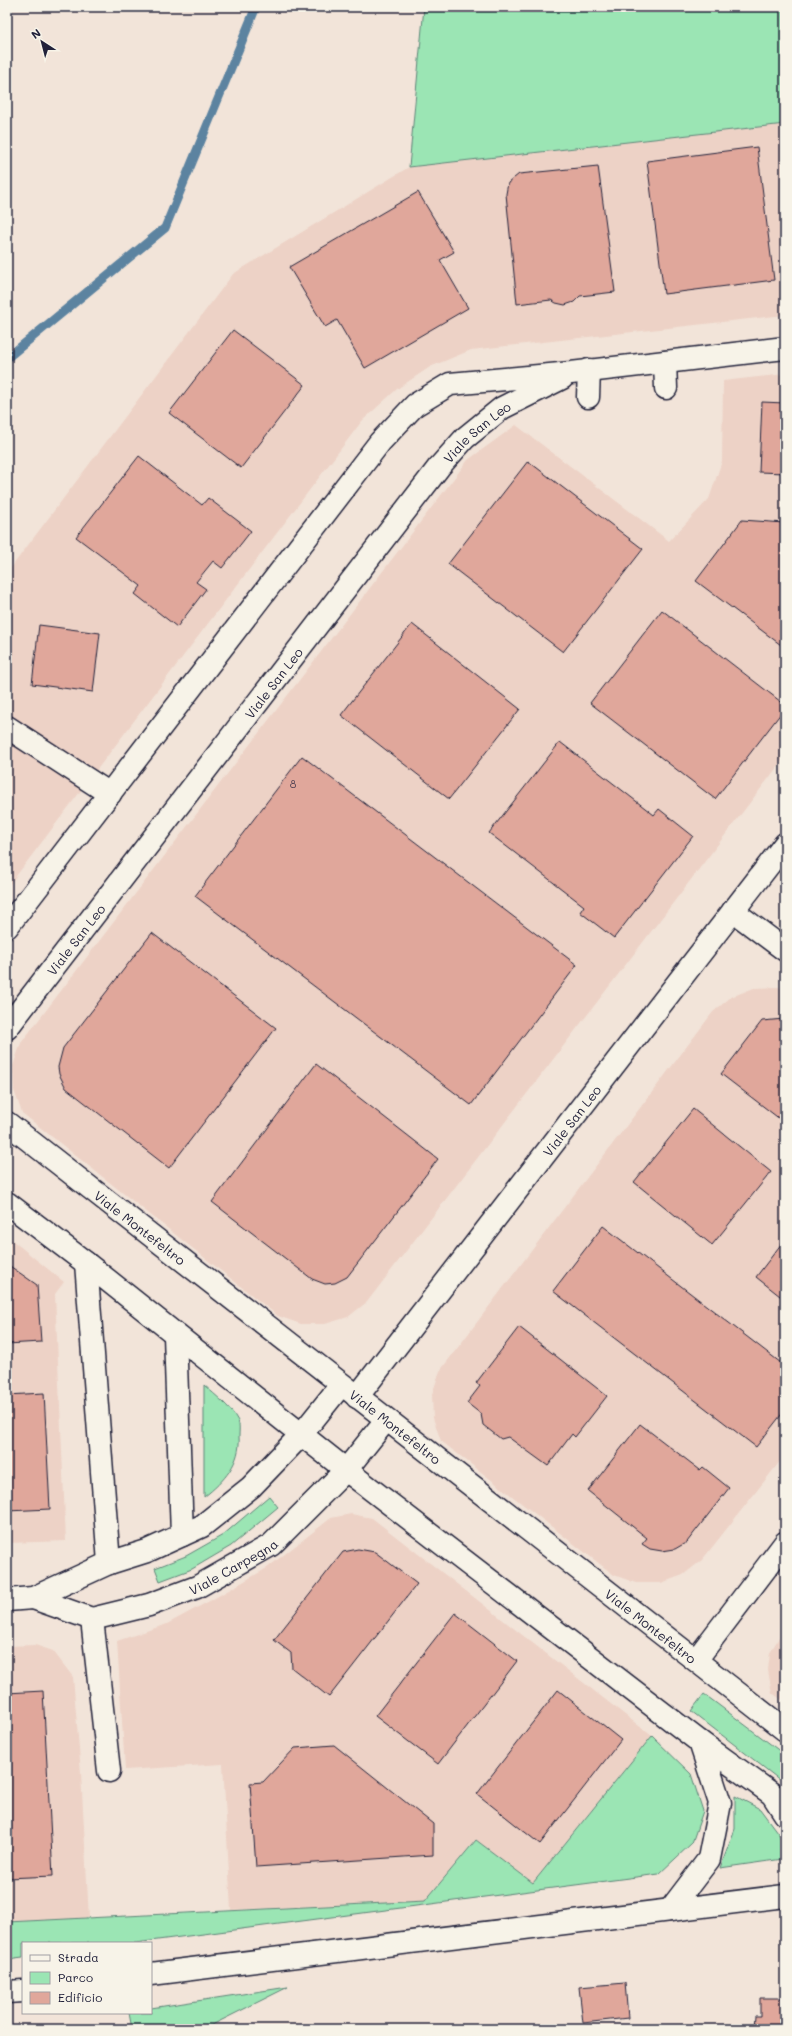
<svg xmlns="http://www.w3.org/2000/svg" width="792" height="2036" viewBox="0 0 792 2036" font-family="Mali,sans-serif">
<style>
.built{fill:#edd2c6}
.green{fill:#9be5b4;stroke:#5e8478}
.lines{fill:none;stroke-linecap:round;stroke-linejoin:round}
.stream{stroke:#5c83a0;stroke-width:9}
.building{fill:#e0a79b;stroke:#22223b}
.minor-casing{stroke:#22223b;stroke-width:25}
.minor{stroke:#f7f3e8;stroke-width:22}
.labels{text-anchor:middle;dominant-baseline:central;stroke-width:3;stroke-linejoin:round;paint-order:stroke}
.number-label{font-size:11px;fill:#524353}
.street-label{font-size:13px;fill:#22223b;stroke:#f7f3e8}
</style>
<rect width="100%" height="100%" fill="#f2e4d9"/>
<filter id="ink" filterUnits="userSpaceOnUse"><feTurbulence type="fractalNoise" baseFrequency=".025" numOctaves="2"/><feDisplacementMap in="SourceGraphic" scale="8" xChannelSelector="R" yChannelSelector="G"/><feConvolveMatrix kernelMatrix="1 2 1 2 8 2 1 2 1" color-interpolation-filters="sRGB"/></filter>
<g filter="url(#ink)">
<g class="built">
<polygon points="785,124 785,315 471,350 430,367 397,389 362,421 7,888 7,573 233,274 409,167"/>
<polygon points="785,374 785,757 367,1302 348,1317 325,1324 301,1324 278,1316 22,1113 14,1090 13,1066 21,1043 468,460 516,425 669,541 709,499 722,461 723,381"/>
<polygon points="778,987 785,989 785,1455 702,1560 683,1575 661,1583 636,1583 614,1575 441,1441 433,1418 432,1394 440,1371 713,1012 731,997 754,988"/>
<polygon points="7,1236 64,1282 55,1294 66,1541 7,1543"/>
<polygon points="351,1514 372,1518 652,1736 533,1883 476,1840 425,1901 231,1910 223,1764 125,1770 117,1641 167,1624 215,1598 267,1568 331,1518"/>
<polygon points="785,1627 785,1702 772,1693 768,1670 770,1653"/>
<polygon points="35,1645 53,1651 73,1677 81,1773 89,1918 7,1922 7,1646"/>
</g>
<g class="green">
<polygon points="424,7 785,7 785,124 409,167"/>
<path d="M204,1385C216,1396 230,1406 238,1421C240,1425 239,1431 239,1436C241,1463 224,1481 204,1497Z"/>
<polygon points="269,1496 278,1507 231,1546 192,1569 160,1581 155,1568 186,1556 223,1535"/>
<polygon points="704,1694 785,1755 785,1784 691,1711"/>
<polygon points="652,1736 691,1774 703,1811 692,1843 659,1874 135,1943 23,1943 23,1958 7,1960 7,1922 425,1901 476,1840 533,1883"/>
<polygon points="735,1796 760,1809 780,1836 783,1859 720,1868 735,1829"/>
<polygon points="288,1987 204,2029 132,2029 129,2013 151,2013 151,2008"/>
</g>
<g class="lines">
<polyline class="stream" points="7,358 165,228 256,7"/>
</g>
<g class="building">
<polygon points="757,147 774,280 664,294 647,161"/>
<polygon points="598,166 615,292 580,296 574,302 565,305 556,303 551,300 517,304 506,194 508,183 519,174"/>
<polygon points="418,192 454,252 440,260 468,308 365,368 337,320 325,327 289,267"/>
<polygon points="233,330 305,385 241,468 169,413"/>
<polygon points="762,402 785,403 785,473 759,472"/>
<polygon points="139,456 202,505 208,498 251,531 222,568 213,561 196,582 206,589 177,627 135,594 141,586 76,537"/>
<polygon points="528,461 643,549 563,652 448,564"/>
<polygon points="742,520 785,523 785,648 696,581"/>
<polygon points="662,610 785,705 785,708 715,799 590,703"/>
<polygon points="412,624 520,709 449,799 341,715"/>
<polygon points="39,625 100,633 93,692 32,684"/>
<polygon points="560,742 654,815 659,809 693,836 614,938 580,912 584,906 489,833"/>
<polygon points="302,756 577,965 471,1105 195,896"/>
<polygon points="152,933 276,1028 169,1168 66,1088 59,1074 58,1067 63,1048"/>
<polygon points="784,1019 785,1019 785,1123 721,1074 762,1021"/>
<polygon points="316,1064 438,1159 347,1277 335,1283 325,1284 312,1279 212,1202"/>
<polygon points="693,1109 771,1172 712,1245 634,1182"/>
<polygon points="603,1226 785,1366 785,1410 756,1447 553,1291"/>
<polygon points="785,1239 785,1300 756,1277"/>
<polygon points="7,1264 37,1285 41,1342 7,1344"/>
<polygon points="519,1327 607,1396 575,1437 572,1434 548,1466 508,1437 501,1439 483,1425 481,1414 467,1403 480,1386 476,1383"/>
<polygon points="44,1393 50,1509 7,1511 7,1395"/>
<polygon points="640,1424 700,1470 703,1467 729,1488 687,1542 675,1549 662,1551 650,1549 642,1544 647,1538 588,1491"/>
<polygon points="358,1549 375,1552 417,1584 329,1697 292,1668 291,1653 274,1640 343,1552"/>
<polygon points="455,1613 517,1661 438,1764 375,1716"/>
<polygon points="558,1690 621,1740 540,1844 477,1794"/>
<polygon points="43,1691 53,1876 7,1878 7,1693"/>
<polygon points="334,1745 433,1824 433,1855 256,1867 250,1783 263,1782 295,1748"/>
<polygon points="625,1983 628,2018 583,2023 579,1987"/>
<polygon points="760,1998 785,1998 785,2029 754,2029 755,2016 760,2016"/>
</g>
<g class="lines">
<g class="minor-casing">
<g id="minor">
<polyline points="665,362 666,388"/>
<polyline points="588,397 589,370"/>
<polyline points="7,727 110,794"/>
<polyline points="733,911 785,950"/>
<polyline points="7,927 380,442 415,405 450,384 571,373 785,348"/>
<path id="s1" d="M7,1028L439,467L465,438L502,408L562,378"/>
<path id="s2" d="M7,1123L785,1730"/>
<polyline points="7,1203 86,1263 346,1470 700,1742 772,1794 785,1814"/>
<polyline points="86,1263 109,1563"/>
<polyline points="175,1335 182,1535"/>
<path id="s3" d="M357,1397L785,844"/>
<path id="s4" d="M33,1598L92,1619L149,1605L197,1587L271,1545L346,1470L386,1420"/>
<polyline points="7,1600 33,1598 109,1563 147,1551 202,1526 251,1487 301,1435 341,1385"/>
<polyline points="92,1619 109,1771"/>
<polyline points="696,1660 785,1543"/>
<polyline points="670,1910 709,1859 720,1803 700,1742"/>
<polyline points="151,1974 785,1896"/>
<polyline points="7,1992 23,1991"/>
</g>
</g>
<use href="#minor" class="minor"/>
</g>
</g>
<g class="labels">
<g class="number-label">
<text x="293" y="783">8</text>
</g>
<g class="street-label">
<text stroke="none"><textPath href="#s1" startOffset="760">Viale San Leo</textPath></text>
<text stroke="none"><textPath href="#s1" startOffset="436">Viale San Leo</textPath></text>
<text stroke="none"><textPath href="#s1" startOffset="112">Viale San Leo</textPath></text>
<text stroke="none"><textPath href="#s3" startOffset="350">Viale San Leo</textPath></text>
<text stroke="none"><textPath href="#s2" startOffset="169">Viale Montefeltro</textPath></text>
<text stroke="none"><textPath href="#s2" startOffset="493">Viale Montefeltro</textPath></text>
<text stroke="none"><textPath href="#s4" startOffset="214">Viale Carpegna</textPath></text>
<text stroke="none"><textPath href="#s2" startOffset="817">Viale Montefeltro</textPath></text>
</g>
</g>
<rect width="792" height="2036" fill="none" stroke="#f7f3e8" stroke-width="24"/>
<rect x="12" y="12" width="768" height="2012" fill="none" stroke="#22223b" stroke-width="1.5" filter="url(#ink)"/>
<rect x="22" y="1942" width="130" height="72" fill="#f7f3e8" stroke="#a29fa3"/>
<rect x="30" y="1955" width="20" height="6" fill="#f7f3e8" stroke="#a29fa3"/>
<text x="58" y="1962" font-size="12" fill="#22223b">Strada</text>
<rect x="30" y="1972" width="20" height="12" fill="#9be5b4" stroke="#a29fa3"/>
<text x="58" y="1982" font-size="12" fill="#22223b">Parco</text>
<rect x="30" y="1992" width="20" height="12" fill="#e0a79b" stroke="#a29fa3"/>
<text x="58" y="2002" font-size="12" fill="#22223b">Edificio</text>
<g transform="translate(42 42) rotate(324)" stroke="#f7f3e8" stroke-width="3" paint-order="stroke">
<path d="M0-3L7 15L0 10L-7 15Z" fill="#22223b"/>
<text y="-6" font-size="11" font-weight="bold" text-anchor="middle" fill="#22223b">N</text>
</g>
</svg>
